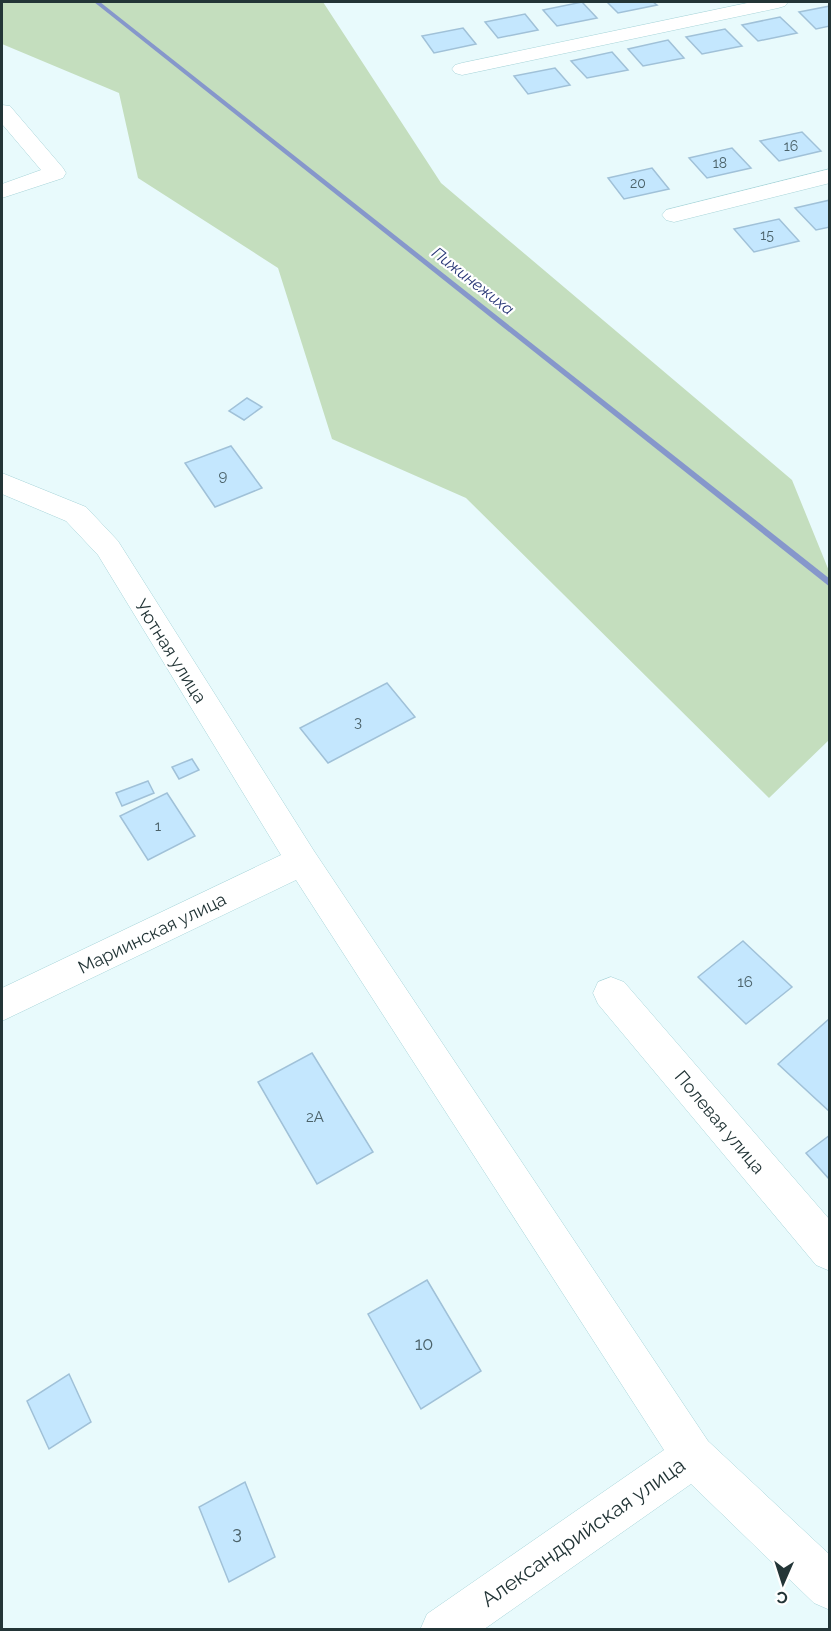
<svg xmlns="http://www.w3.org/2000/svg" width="831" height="1631" viewBox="0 0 831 1631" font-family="Raleway,sans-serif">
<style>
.green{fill:#c4debe}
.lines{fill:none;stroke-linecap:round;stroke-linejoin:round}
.stream{fill:#8697cb;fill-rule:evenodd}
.building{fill:#c4e7fe;stroke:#a0c1d8;stroke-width:1.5}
.minor-casing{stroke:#a7d4d9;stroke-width:1}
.minor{fill:#fff;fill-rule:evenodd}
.labels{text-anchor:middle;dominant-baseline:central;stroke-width:4.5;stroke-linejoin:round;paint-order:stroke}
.far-number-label{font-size:14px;fill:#4b6269}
.number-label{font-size:15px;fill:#4b6269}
.far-water-label{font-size:16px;font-style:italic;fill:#273675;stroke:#fff}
.street-label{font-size:18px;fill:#233537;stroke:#fff}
.near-number-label{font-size:18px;fill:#4b6269}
.near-street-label{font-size:21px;fill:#233537;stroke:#fff}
</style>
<rect width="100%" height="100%" fill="#e8fafc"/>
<polygon class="green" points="2,2 323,2 441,183 792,480 829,571 829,740 769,798 466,498 332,439 278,268 138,178 119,93 2,44"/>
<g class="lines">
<polygon class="stream" points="94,2 100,2 830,579 830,587"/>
</g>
<g class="building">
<polygon points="582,2 597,18 557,26 543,10"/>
<polygon points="607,2 653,2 657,5 618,13"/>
<polygon points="830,6 830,26 816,29 799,12"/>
<polygon points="525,14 538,30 498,38 485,22"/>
<polygon points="780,17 797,33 758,41 742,25"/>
<polygon points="463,28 476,44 434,53 422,36"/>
<polygon points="725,29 742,46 702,54 686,37"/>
<polygon points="668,40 684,58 643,66 628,49"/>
<polygon points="612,52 628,70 587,78 571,61"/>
<polygon points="555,68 570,85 528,94 514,76"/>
<polygon points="802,132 821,151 779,161 760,141"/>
<polygon points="732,148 751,168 707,178 689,158"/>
<polygon points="652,168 669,189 624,199 608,178"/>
<polygon points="830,200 830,227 816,230 795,208"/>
<polygon points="779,219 799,241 754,252 734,229"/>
<polygon points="247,398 262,407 244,420 229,411"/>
<polygon points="231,446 262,488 215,507 185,463"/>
<polygon points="387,683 415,717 328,763 300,728"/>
<polygon points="192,759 199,770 179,779 172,767"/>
<polygon points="148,781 154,793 122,806 116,793"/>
<polygon points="167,793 195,836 148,860 120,816"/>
<polygon points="743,941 792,987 746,1024 698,977"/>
<polygon points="829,1019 830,1019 830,1112 778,1064"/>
<polygon points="312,1053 373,1152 317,1184 258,1082"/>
<polygon points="830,1135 830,1179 829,1179 806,1153"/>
<polygon points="427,1280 481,1371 421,1409 368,1314"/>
<polygon points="69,1374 91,1422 49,1449 27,1401"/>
<polygon points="245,1482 275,1557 229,1582 199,1507"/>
</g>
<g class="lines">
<g class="minor-casing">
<g id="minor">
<polygon points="752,2 788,2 785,6 778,8 462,75 455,73 452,69 455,65 462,63"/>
<polygon points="2,105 10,106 63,168 66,173 63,178 2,198 2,184 41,170 2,124"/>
<polygon points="830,169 830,183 674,222 666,220 662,215 666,210"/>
<polygon points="2,473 86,507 118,541 314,851 708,1441 830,1555 830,1610 814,1603 691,1484 483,1630 420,1630 427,1614 664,1450 296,880 2,1021 2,988 281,855 98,555 66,521 2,494"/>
<polygon points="611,977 624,982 830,1220 830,1271 816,1265 598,1004 593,993 598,982"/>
</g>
</g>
<use href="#minor" class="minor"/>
</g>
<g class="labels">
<g class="far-number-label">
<text x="791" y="146">16</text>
<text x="720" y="163">18</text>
<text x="638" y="183">20</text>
<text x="767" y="235">15</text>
</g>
<g class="number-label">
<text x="223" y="476">9</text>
<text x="358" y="722">3</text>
<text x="158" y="826">1</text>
<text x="745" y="982">16</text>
<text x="315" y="1117">2А</text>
</g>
<g class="far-water-label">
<text transform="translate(473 281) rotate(38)">Пижинежиха</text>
</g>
<g class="street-label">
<text transform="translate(171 651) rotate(58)">Уютная улица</text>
<text transform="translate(152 933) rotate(-26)">Мариинская улица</text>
<text transform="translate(720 1122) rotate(50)">Полевая улица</text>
</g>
<g class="near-number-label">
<text x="424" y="1343">10</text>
<text x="237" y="1532">3</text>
</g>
<g class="near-street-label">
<text transform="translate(583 1532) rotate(-35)">Александрийская улица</text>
</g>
</g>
<rect width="831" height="1631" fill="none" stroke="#233537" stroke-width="6"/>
<g transform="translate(783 1583) rotate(183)" stroke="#ffffff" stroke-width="4.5" paint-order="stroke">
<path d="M0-4.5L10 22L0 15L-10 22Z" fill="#233537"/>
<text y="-9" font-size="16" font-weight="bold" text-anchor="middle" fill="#233537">С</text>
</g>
</svg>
